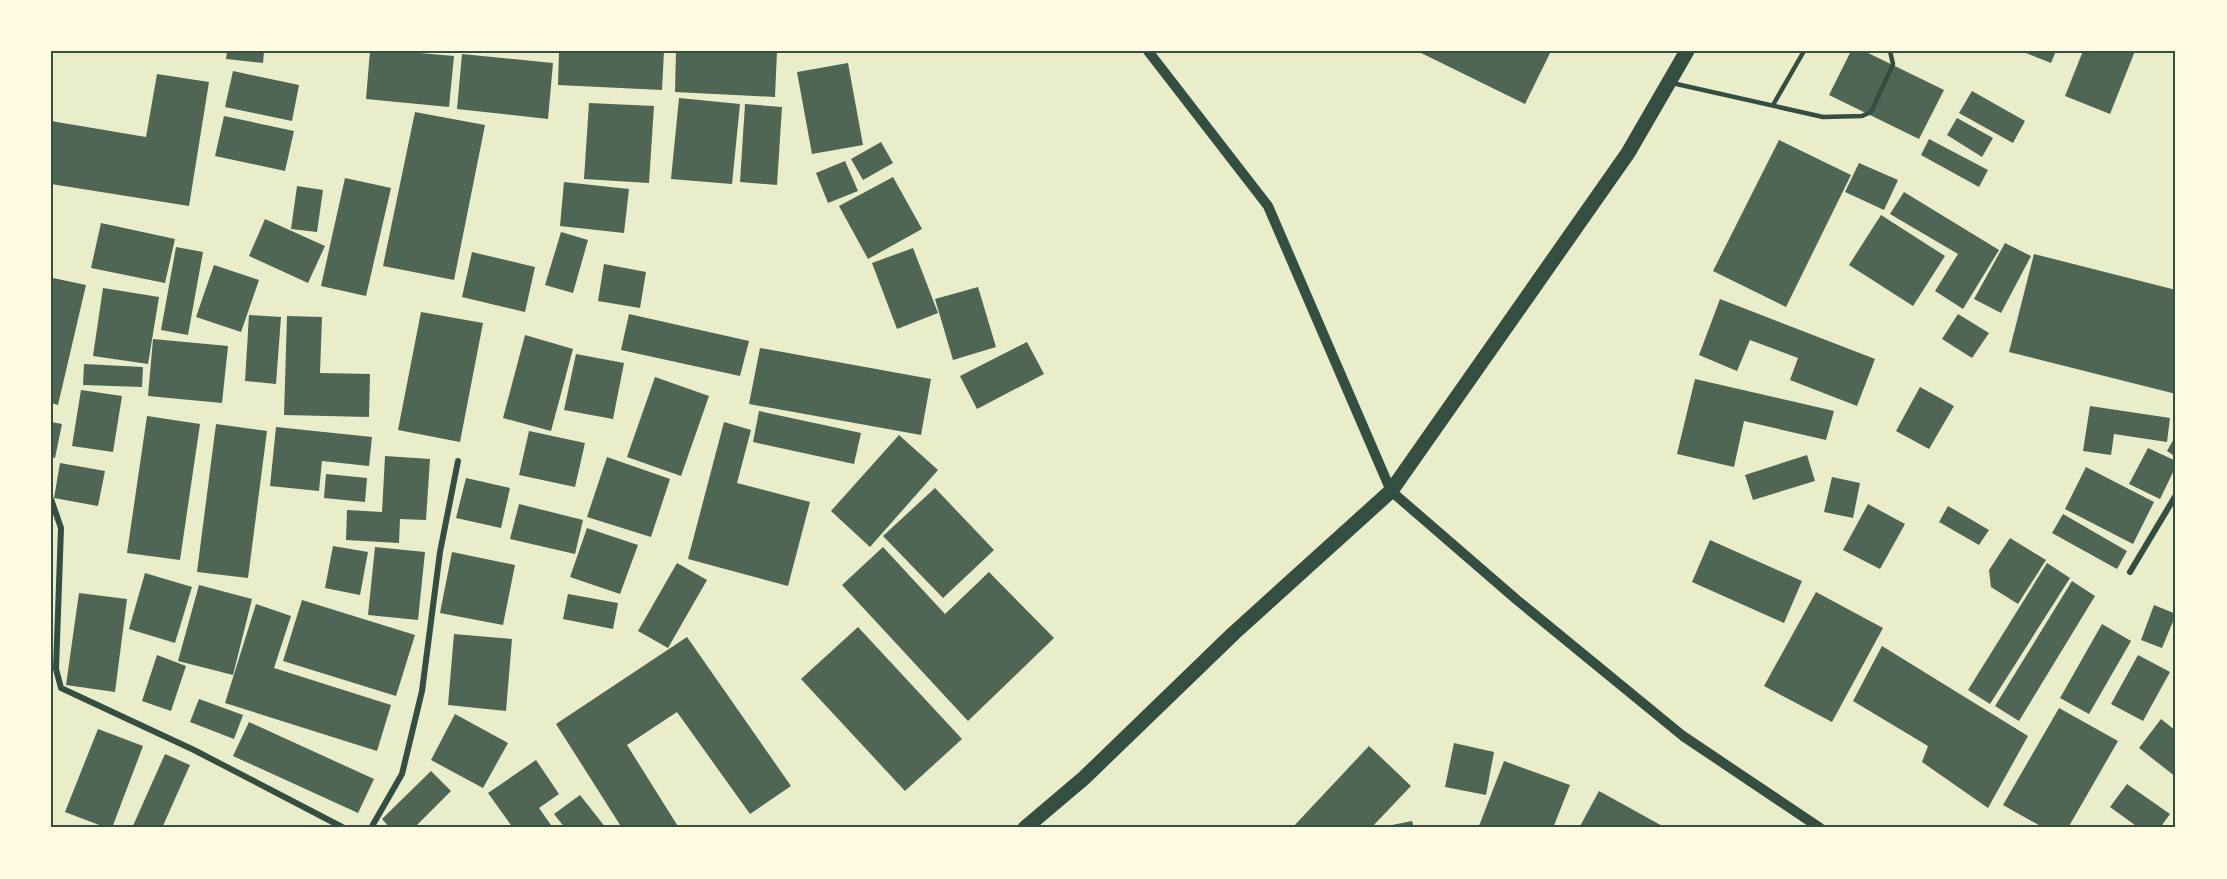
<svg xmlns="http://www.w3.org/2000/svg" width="2227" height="879" viewBox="0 0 2227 879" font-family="Roboto,sans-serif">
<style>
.building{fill:#4f6655}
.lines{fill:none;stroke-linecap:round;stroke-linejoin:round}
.service{stroke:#344e41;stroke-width:4.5}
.minor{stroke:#344e41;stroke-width:6}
.tertiary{stroke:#344e41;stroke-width:10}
.primary{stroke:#344e41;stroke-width:15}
.neatline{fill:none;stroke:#344e41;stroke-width:2}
</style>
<rect width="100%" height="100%" fill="#e9edc9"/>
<g class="building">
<polygon points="227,51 264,51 263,63 226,59"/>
<polygon points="370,51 397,51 454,56 449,107 366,99"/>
<polygon points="559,51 664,51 662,90 558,85"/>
<polygon points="676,51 777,51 775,97 675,92"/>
<polygon points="1417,51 1551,51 1525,104"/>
<polygon points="1851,51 1864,51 1944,90 1919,139 1829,95"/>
<polygon points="2021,51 2056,51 2051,63"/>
<polygon points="2083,51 2135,51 2110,114 2065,96"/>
<polygon points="462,54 553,63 548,119 457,109"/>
<polygon points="848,63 863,145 812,154 797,72"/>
<polygon points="233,71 299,85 292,121 225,107"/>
<polygon points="157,74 209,82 189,206 51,184 51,121 146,137"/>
<polygon points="1972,91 2025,121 2013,143 1959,113"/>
<polygon points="679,98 740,104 732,184 671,179"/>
<polygon points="589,103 654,106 649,183 584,179"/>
<polygon points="745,104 782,107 777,185 740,182"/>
<polygon points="415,112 485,125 454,280 383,266"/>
<polygon points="224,116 294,131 285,171 215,156"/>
<polygon points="1957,118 1993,138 1982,157 1947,135"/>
<polygon points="1929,139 1988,170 1979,187 1921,155"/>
<polygon points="1779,140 1851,175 1786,307 1713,271"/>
<polygon points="881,142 893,163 863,180 851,159"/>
<polygon points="845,161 858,191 828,203 816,173"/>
<polygon points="1859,163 1898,180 1884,210 1845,192"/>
<polygon points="893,177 922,229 868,259 839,206"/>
<polygon points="345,178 391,188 366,296 321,286"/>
<polygon points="564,182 629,189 624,233 560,226"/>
<polygon points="297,186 323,190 317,232 291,229"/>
<polygon points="1904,192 1999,250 1963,309 1935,291 1958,254 1890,214"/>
<polygon points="1881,215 1945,256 1913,306 1849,265"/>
<polygon points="265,219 325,246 308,283 249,256"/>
<polygon points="101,223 175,239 165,283 91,268"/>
<polygon points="561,232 588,240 573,293 545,285"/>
<polygon points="2005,243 2031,256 2001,313 1974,299"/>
<polygon points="176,247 203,252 188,335 161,330"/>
<polygon points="913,248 938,313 897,329 872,263"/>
<polygon points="472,252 535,267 525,312 462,297"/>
<polygon points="2034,254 2176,290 2176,394 2009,352"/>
<polygon points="604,264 646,272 640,308 598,301"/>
<polygon points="214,265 259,280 241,332 196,317"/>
<polygon points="53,278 86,285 58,405 51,403 51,287"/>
<polygon points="978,287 996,347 953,360 935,299"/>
<polygon points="103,288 159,297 148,364 93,356"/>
<polygon points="1720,299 1875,359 1857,406 1790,380 1798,358 1750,340 1737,371 1699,355"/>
<polygon points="421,312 483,323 460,442 398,430"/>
<polygon points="629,314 749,341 740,376 621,350"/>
<polygon points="1958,314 1989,333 1972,358 1942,339"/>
<polygon points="249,315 281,317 276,384 245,381"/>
<polygon points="287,316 322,317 320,373 370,374 369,417 284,415"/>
<polygon points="525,335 573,349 551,431 503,418"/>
<polygon points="153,339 228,346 222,403 148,396"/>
<polygon points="1027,342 1044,374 977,409 960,376"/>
<polygon points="760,348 931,379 921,435 749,404"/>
<polygon points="576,354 624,363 613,419 564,410"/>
<polygon points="84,364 143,367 142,387 83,385"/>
<polygon points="655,377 709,396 681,476 627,457"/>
<polygon points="1695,379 1834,411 1826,440 1744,421 1734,467 1677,454"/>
<polygon points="1920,387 1954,406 1929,449 1896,431"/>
<polygon points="81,390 122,396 113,452 72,446"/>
<polygon points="2090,406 2170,418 2167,442 2114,434 2111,455 2083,451"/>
<polygon points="759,411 861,433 854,464 753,442"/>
<polygon points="147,416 200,424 180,560 127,553"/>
<polygon points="51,422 62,424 55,458 51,457"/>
<polygon points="724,422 751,430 737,483 810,502 788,586 688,559"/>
<polygon points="216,424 267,431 248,578 197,572"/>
<polygon points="276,427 372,437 369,466 322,461 319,491 270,486"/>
<polygon points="529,431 585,443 575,487 519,475"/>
<polygon points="899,435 938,470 870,547 831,511"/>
<polygon points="2176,435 2176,457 2167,451"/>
<polygon points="2148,448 2176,461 2176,466 2160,499 2129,484"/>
<polygon points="1807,455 1815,481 1753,500 1745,475"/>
<polygon points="385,456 430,459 426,520 400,519 399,543 346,540 347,510 382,512"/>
<polygon points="607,457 670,479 651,537 587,517"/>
<polygon points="60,463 105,471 98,506 54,498"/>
<polygon points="2086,467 2154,502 2133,544 2065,509"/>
<polygon points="326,474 367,478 365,502 324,498"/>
<polygon points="1832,477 1860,483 1853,518 1824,512"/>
<polygon points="466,478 510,488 501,528 456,518"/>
<polygon points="935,488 994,550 943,598 883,536"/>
<polygon points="519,504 583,520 575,554 510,539"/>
<polygon points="1868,504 1905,524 1880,569 1843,550"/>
<polygon points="1948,506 1989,530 1979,545 1939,522"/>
<polygon points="2063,514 2127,551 2117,569 2052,533"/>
<polygon points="587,528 638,545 620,594 570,577"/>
<polygon points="2010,538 2046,560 2018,604 1991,587 1989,570"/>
<polygon points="1710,540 1802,581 1784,623 1692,582"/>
<polygon points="333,546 368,552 360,595 325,588"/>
<polygon points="375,547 425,552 418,620 368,615"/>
<polygon points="883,547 945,614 989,572 1054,638 968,721 842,585"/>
<polygon points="452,552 515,565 503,625 440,613"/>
<polygon points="677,563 707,580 668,648 638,631"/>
<polygon points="2047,563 2070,578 1990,704 1968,690"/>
<polygon points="145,573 192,587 175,643 129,629"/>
<polygon points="2072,581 2095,596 2019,721 1995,706"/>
<polygon points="199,585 252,599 233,675 178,661"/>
<polygon points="1816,592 1883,628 1832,722 1764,686"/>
<polygon points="79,593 127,599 115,692 66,685"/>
<polygon points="568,594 618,603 613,629 563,619"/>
<polygon points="302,600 415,635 396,696 283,661"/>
<polygon points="256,604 291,616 274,668 391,705 377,751 225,703"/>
<polygon points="2154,605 2176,614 2162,648 2141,640"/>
<polygon points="2102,624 2131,641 2089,714 2060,698"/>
<polygon points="858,627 962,739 905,791 801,679"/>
<polygon points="454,634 512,639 506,711 448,705"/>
<polygon points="687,637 791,786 750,814 677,712 627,745 679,828 622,828 556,724"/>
<polygon points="1882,646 2028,736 1988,808 1922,762 1928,746 1853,701"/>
<polygon points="157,655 186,666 171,711 142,701"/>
<polygon points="2138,655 2170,672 2143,721 2111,704"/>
<polygon points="199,699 243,715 234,739 190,722"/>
<polygon points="2059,708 2118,741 2068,828 2044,828 2003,805"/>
<polygon points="455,714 508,743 483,788 431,760"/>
<polygon points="2161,719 2176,731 2176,777 2139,748"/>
<polygon points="249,722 374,779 358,813 233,756"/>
<polygon points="98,729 143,746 112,828 107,828 65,812"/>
<polygon points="1454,743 1494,752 1486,795 1445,787"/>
<polygon points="1369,746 1411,786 1371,828 1292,828"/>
<polygon points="165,754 190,765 162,828 132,828"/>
<polygon points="536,760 559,794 539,808 553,828 513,828 488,793"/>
<polygon points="1504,761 1570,785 1553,828 1485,828 1479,826"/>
<polygon points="431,771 451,791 414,828 390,828 382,819"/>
<polygon points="2127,784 2170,814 2160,828 2139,828 2110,807"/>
<polygon points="1599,791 1666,828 1579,828"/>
<polygon points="580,795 606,828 565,828 554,814"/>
<polygon points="1412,821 1414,828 1382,828 1382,827"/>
</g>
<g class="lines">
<g class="service">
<polyline points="1672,83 1823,117 1862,116 1871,112 1893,64 1890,51"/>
<polyline points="1773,105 1804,51"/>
</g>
<g class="minor">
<polyline points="51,499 61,528 56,669 61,688 194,750 344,828"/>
<polyline points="2130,572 2176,495"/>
<polyline points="371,828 402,774 422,691 440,552 458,461"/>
</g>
<polyline class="tertiary" points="1148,51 1268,206 1391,491 1517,600 1683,736 1820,828"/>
<polyline class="primary" points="1025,828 1084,778 1234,633 1391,491 1628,153 1687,51"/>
</g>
<rect width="2227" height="879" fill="none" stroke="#fefae0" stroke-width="105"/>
<rect x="52" y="52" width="2122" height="774" class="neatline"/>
</svg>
